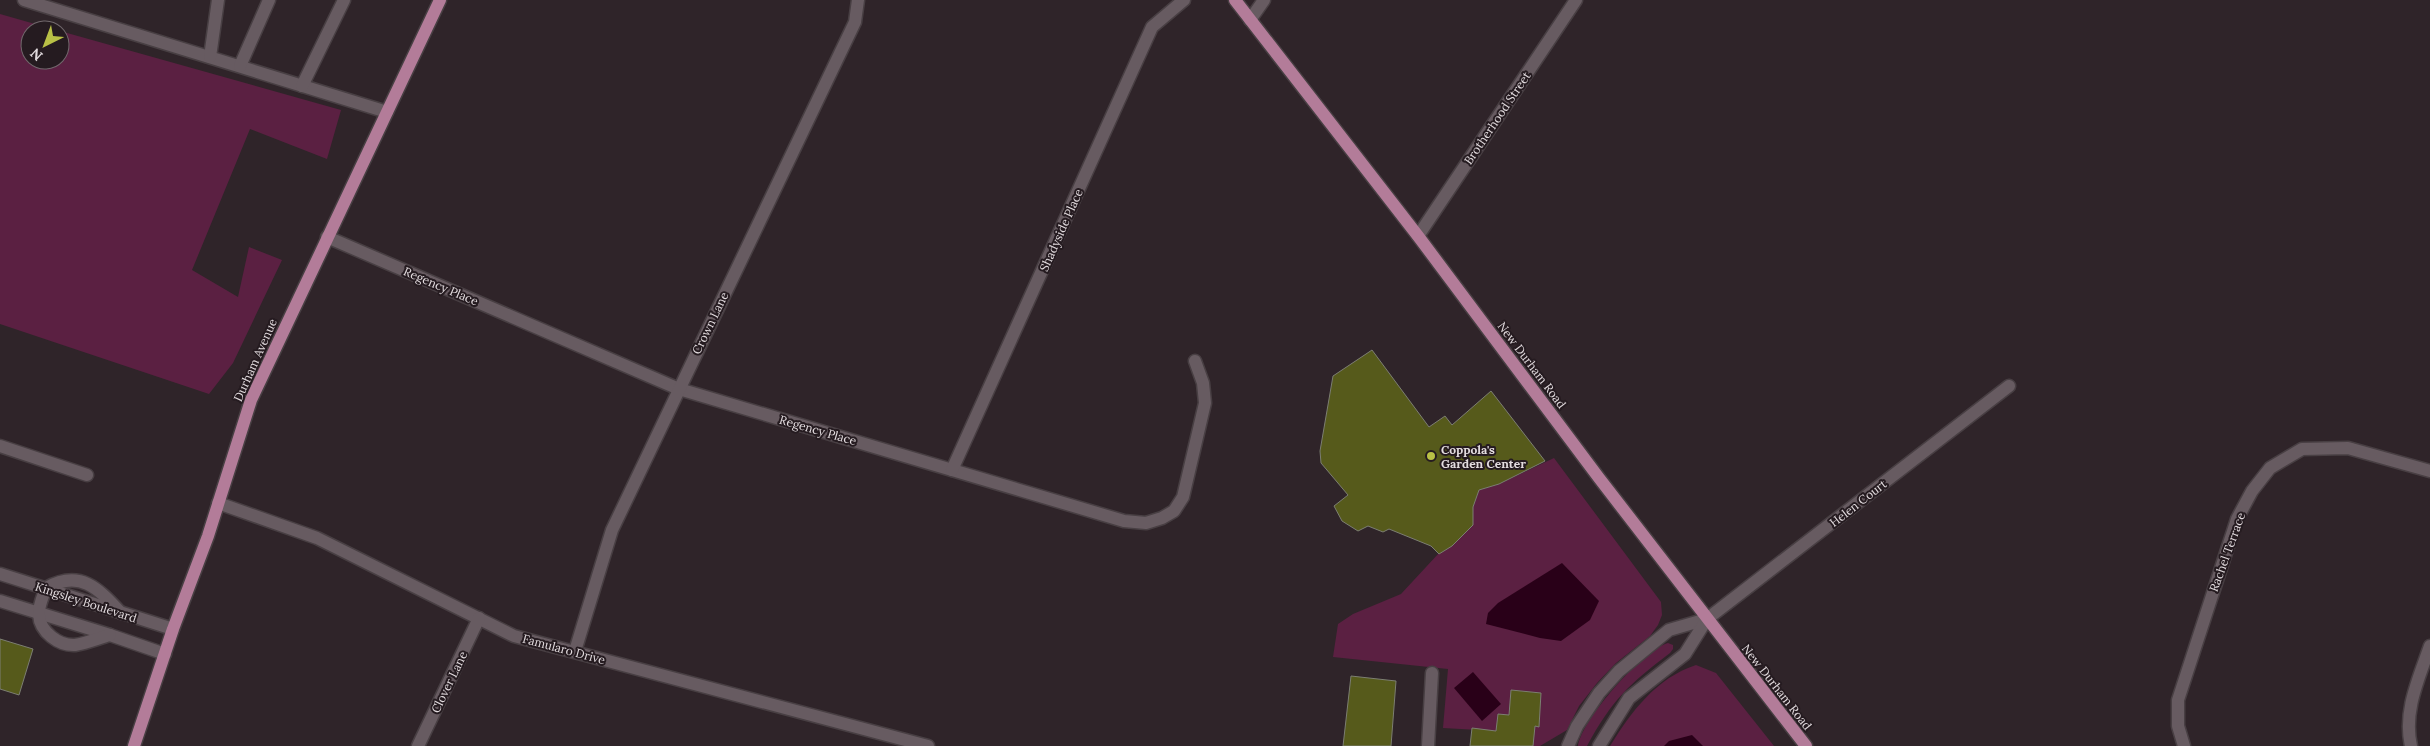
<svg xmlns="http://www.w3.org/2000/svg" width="2430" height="746" viewBox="0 0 2430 746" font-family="Lora,serif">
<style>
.green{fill:#5b2042}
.water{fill:#290018}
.building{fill:#565a1b;stroke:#7c7e72}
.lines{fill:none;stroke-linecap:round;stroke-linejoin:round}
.minor-casing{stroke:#483f43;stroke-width:15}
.major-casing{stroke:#483f43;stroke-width:15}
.minor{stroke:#675b61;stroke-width:12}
.major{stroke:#b37c99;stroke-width:12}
.poi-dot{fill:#b9c046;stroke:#251b20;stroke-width:2}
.labels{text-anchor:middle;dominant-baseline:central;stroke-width:4;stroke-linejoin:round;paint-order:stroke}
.street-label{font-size:12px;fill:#e3dcdf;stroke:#251b20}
.poi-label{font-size:12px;font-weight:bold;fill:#e3dcdf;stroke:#251b20;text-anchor:start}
</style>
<rect width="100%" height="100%" fill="#2f2429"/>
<g class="green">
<polygon points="0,14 56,30 30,30 30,60 60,60 60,31 341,110 327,159 250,129 192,270 238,297 249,247 282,260 233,363 209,394 0,324"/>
<polygon points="1554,458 1661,602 1662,615 1658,625 1650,636 1616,663 1597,683 1579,706 1567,730 1540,746 1532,746 1535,726 1539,727 1541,693 1511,690 1509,715 1496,731 1443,728 1448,669 1333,657 1338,624 1353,614 1401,594 1439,553 1473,507 1479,490 1499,484"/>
<path d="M1668,643L1673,645V649L1670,653C1629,684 1612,700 1587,746H1578C1582,719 1643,650 1668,643Z"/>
<path d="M1696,665L1716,673L1774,746H1610C1631,712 1656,678 1696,665Z"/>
</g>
<g class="water">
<polygon points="1562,563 1599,601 1590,620 1561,641 1540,638 1486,624 1488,613 1498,603"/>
<polygon points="1473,672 1501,704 1482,721 1454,688"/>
<polygon points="1692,735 1703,746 1664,746 1669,741"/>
</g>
<g class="building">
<polygon points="1372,350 1429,427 1445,416 1452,425 1491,391 1545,461 1499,484 1479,490 1473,507 1473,525 1452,546 1439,554 1431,546 1389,529 1383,532 1368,526 1358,531 1342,521 1334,506 1348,495 1321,463 1320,451 1333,376"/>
<polygon points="0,639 33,649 19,695 0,689"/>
<polygon points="1351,676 1396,681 1391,746 1343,746"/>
<polygon points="1511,690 1541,693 1539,727 1535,726 1533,746 1470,746 1472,728 1496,731 1498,714 1509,715"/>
</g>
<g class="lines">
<g class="minor-casing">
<g id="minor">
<polyline points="24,0 387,112"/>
<polyline points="1250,20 1264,0"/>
<polyline points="210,57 218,0"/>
<polyline points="240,66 269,0"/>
<polyline points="302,86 344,0"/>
<polyline points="1418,236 1576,0"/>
<polyline points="327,237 679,389 1124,521 1146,523 1162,518 1174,511 1183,497 1205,403 1203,383 1195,361"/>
<polyline points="0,446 87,475"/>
<polyline points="952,470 1152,27 1184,0"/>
<polyline points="218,503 317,538 514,636 928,746"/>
<polyline points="0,574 173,629"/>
<polyline points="0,601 110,635 165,654"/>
<path d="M110,635C99,638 87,643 75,645C59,646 40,632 39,615C38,607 43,596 46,588C80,569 98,588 121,613"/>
<polyline points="575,651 612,530 855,22 858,0"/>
<polyline points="418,746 479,618"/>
<polyline points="1428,746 1432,673"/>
<polyline points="1568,746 1577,726 1599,693 1619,671 1669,630 1707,619"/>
<polyline points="1599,746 1629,698 1685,654 1707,619 2009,386"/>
<polyline points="2184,746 2178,726 2178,700 2237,519 2252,491 2270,468 2302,449 2348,448 2430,471"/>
<path d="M2411,746C2403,711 2419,678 2430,646"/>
</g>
</g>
<g class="major-casing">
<g id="major">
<polyline points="1235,0 1418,236 1599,478 1806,746"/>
<polyline points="134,746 173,629 208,536 251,400 440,0"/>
</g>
</g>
<use href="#minor" class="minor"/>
<use href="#major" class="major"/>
</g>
<circle class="poi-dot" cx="1431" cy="456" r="5"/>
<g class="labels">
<g class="street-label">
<text transform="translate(1497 118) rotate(-56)">Brotherhood Street</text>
<text transform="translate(1061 230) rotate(-66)">Shadyside Place</text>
<text transform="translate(441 286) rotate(23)">Regency Place</text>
<text transform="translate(710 323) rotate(-64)">Crown Lane</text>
<text transform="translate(255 360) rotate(-66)">Durham Avenue</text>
<text transform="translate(1532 365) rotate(53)">New Durham Road</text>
<text transform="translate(818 430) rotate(16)">Regency Place</text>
<text transform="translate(1858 503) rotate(-38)">Helen Court</text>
<text transform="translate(2227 552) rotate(-70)">Rachel Terrace</text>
<text transform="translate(86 602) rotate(18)">Kingsley Boulevard</text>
<text transform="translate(564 649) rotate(15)">Famularo Drive</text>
<text transform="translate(449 682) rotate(-64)">Clover Lane</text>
<text transform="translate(1777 687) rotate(52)">New Durham Road</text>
</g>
<g class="poi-label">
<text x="1441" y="449">Coppola's<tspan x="1441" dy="14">Garden Center</tspan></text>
</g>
</g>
<g transform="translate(45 45) rotate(222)"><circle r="24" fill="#251b20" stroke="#71686c"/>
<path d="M0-4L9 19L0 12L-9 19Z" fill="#b9c046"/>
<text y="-8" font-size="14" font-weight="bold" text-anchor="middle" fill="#e3dcdf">N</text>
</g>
</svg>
